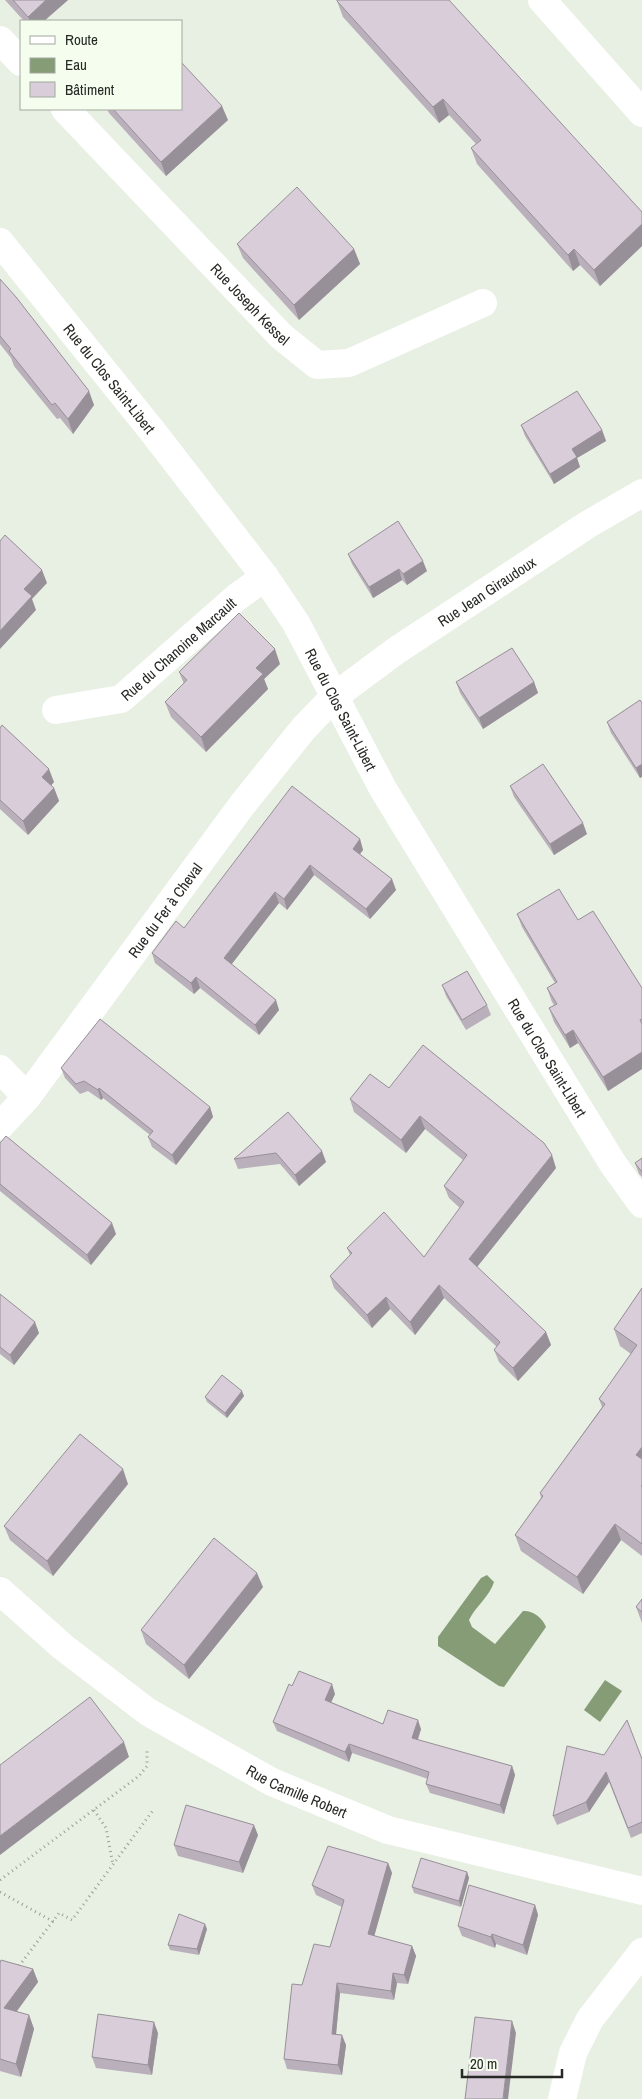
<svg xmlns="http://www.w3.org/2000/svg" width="642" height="2099" viewBox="0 0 642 2099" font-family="'Archivo Narrow',sans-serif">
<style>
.water{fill:#869c77}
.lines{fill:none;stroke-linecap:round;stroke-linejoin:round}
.path{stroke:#99a096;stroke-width:3;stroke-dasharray:1 4;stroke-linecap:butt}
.minor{stroke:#fff;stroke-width:28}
.wall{fill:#bab0bb}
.shaded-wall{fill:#979098}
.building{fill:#d8cdd9;stroke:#979098}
.labels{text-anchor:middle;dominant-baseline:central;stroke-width:4;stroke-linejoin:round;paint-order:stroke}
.street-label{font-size:15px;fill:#262924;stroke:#f5fdef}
</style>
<rect width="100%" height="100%" fill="#e7f0e2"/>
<g class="water">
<path d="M487,1575L494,1582C490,1596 475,1607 469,1620L472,1627L495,1644L523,1611C532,1610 543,1618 546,1627L504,1687L499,1686L438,1646V1637L481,1578Z"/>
<polygon points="605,1680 622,1691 600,1722 584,1710"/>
</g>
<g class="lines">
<g class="path">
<polyline points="94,1810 106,1828 113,1865"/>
<polyline points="0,1880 139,1776 147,1766 147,1748"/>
<polyline points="0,1892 54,1922"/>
<polyline points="19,1966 59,1913 72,1920 154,1809"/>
</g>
<g class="minor">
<polyline points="542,0 642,113"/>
<polyline points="0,40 21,62"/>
<path id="s1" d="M65,109L281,336L317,365L349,363L483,303"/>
<path id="s2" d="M0,242L153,432L265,577L296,623L383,789L613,1164L642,1204"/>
<path id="s3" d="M56,710L121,699L237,597L265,577"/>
<polyline points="0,1069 27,1097"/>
<path id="s4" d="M0,1126L27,1097L242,805L304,728L335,696L397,650L587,525L642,493"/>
<path id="s5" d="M0,1591L63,1647L148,1712L272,1782L388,1830L642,1891"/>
<polyline points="562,2099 573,2053 590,2019 642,1952"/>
</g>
</g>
<g class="wall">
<polygon points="5,0 68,0 44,21 24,21"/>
<polygon points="337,1 642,212 642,246 600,286 580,265 573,271 477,164 471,148 476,144 449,115 439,123 343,17"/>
<polygon points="107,109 181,109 228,120 166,176 109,113"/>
<polygon points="237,244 354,249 360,264 299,320 243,258"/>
<polygon points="0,279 94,405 73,434 60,418 57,419 14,366 11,358 0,344"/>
<polygon points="521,425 602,430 606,441 577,458 580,467 554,484 525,436"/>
<polygon points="348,554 427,571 407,585 402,580 373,598 352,564"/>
<polygon points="280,664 264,679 268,689 206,752 171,717 165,702 184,684 179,672"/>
<polygon points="456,682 534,682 538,693 483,729 460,693"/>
<polygon points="640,700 640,778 611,733 607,722"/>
<polygon points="0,728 54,782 51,785 54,788 59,801 28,835 0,809"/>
<polygon points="510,786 587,834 554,855 514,797"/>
<polygon points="360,839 363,850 360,854 396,890 370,919 314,875 287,910 279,903 231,964 279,1010 259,1035 200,988 194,994 155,963 152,953 184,928"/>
<polygon points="517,914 578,920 642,988 642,1069 608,1091 578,1043 570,1048 554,1022 549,1008 554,1005 552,1002 547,988 555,983 522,927"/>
<polygon points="442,985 487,1005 491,1015 466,1030 446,996"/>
<polygon points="61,1068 210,1107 213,1117 176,1165 152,1147 148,1137 150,1135 103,1098 101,1100 88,1091 80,1094 65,1078"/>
<polygon points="389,1088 556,1168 477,1267 546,1332 551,1345 518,1381 499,1362 494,1350 497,1347 444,1298 415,1335 390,1309 372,1328 334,1288 330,1276 350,1255 347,1248 424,1257 460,1208 449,1198 444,1186 463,1160 425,1129 406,1153 354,1112 350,1099"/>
<polygon points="288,1112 326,1162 299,1186 280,1164 238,1169 234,1159"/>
<polygon points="0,1143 116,1234 91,1265 0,1191"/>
<polygon points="642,1158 642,1177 639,1174 635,1163"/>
<polygon points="642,1288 642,1556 621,1540 583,1594 521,1551 515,1535 541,1498 540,1493 602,1407 599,1399 631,1354 620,1346 614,1329"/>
<polygon points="0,1294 39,1333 14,1365 0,1354"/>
<polygon points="244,1396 227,1418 207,1402 205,1397"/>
<polygon points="128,1484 53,1576 10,1540 4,1526"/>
<polygon points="263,1587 189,1679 146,1644 141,1630"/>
<polygon points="642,1599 642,1623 636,1607"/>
<polygon points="292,1686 335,1694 331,1702 383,1724 421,1729 418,1740 512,1766 515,1775 504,1814 430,1793 426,1784 428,1779 352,1753 349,1762 277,1731 273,1722"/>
<polygon points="604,1755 642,1759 642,1833 631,1838 609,1782 589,1812 557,1825 553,1816"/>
<polygon points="258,1835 243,1873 178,1856 174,1845"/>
<polygon points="388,1863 392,1873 374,1936 412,1946 416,1956 408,1984 397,1983 394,2000 340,1993 336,2035 346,2045 342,2075 287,2069 284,2059 330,1947 342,1907 316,1895 312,1885"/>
<polygon points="467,1872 469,1878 461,1907 414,1893 412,1887"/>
<polygon points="535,1905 538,1915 527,1955 496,1944 495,1948 462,1936 458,1926"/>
<polygon points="207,1929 199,1955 170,1950 168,1945"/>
<polygon points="0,1963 33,1969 38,1982 16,2012 29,2015 34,2029 21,2077 0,2071"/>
<polygon points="158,2033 152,2075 96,2068 92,2057"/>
</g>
<g class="shaded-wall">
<polygon points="46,0 68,0 44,21 30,21 28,17"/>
<polygon points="443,99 449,115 439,123 433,107"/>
<polygon points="222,106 228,120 166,176 161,162"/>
<polygon points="642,224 642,246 600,286 594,270"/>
<polygon points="354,249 360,264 299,320 294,305"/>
<polygon points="574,249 580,265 573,271 568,255"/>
<polygon points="89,391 94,405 73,434 68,419"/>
<polygon points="602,430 606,441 577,458 580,467 554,484 550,474 572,449"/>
<polygon points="423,561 427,571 407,585 403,574"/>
<polygon points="399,569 402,580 373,598 369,587"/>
<polygon points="42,570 47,583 32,599 36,610 0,649 0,631 24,589"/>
<polygon points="275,649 280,664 264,679 268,689 206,752 201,737 256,668"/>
<polygon points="534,682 538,693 483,729 479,718"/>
<polygon points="642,764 642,777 640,778 636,768"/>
<polygon points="49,769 54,782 47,790 42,777"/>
<polygon points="54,788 59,801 28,835 23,821"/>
<polygon points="583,823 587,834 554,855 550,844"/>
<polygon points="360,839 363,850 356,859 353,849"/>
<polygon points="310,865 314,875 287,910 284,899"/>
<polygon points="392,879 396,890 370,919 366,909"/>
<polygon points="275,892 279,903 228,969 224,958"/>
<polygon points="196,977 200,988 194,994 191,983"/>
<polygon points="276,1000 279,1010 259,1035 255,1025"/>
<polygon points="573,1030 578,1043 570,1048 565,1035"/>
<polygon points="642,1052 642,1069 608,1091 603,1077"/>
<polygon points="99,1088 103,1098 101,1100 98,1090"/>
<polygon points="210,1107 213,1117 176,1165 172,1155"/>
<polygon points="420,1116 425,1129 406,1153 401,1140"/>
<polygon points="322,1151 326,1162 299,1186 295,1175"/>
<polygon points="552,1155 556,1168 473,1272 469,1259"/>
<polygon points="112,1223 116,1234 91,1265 87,1255"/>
<polygon points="439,1285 444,1298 415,1335 410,1322"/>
<polygon points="386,1297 390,1309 372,1328 367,1315"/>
<polygon points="35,1322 39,1333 14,1365 10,1355"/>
<polygon points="546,1332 551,1345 518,1381 513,1368"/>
<polygon points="242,1391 244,1396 227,1418 225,1413"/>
<polygon points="642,1447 642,1471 636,1455"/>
<polygon points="123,1469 128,1484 53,1576 47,1561"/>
<polygon points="615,1524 621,1540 583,1594 577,1577"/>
<polygon points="257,1573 263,1587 189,1679 184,1665"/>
<polygon points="332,1684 335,1694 328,1709 325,1700"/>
<polygon points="418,1720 421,1729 415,1747 412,1738"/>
<polygon points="124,1742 129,1757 0,1855 0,1836"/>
<polygon points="349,1744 352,1753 349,1762 345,1752"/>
<polygon points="512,1766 515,1775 504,1814 500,1805"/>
<polygon points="606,1772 609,1782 589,1812 586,1802"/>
<polygon points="254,1825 258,1835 243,1873 239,1862"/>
<polygon points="388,1863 392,1873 372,1944 368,1934"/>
<polygon points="467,1872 469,1878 461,1907 459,1901"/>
<polygon points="535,1905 538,1915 527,1955 523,1945"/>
<polygon points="205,1924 207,1929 199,1955 197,1949"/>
<polygon points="492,1934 496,1944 495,1948 491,1937"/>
<polygon points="412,1946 416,1956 408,1984 404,1975"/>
<polygon points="33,1969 38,1982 9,2022 4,2008"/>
<polygon points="393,1973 397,1983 394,2000 391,1991"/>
<polygon points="337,1983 340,1993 335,2044 332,2034"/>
<polygon points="29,2015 34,2029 21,2077 16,2064"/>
<polygon points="512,2021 516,2033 508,2099 503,2099"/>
<polygon points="154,2022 158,2033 152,2075 148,2065"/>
<polygon points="342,2035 346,2045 342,2075 338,2065"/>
</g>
<g class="building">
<polygon points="13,0 46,0 28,17"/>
<polygon points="337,0 449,0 642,212 642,224 594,270 574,249 568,255 471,148 481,140 443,99 433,107 337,1"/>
<polygon points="181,62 222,106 161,162 113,109 181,109"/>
<polygon points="297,187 354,249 294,305 237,244"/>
<polygon points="0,279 16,297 89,391 68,419 55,403 52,405 9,351 11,349 0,336"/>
<polygon points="577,391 602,430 572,449 577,457 550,474 521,425"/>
<polygon points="398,521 423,561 403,574 399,569 369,587 348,554"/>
<polygon points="5,535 42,570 24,589 32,596 0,631 0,541"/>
<polygon points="239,613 275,649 256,668 263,674 201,737 165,702 187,680 179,672"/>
<polygon points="512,648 534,682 479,718 456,682"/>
<polygon points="640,700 642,703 642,764 636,768 607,722"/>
<polygon points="2,725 49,769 42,777 54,788 23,821 0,800 0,728"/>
<polygon points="543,764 583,823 550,844 510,786"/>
<polygon points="292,786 360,839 353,849 392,879 366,909 310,865 284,899 275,892 224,958 276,1000 255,1025 196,977 191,983 152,953 176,921 184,928"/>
<polygon points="559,889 578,920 593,911 642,988 642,1019 640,1020 642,1024 642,1052 603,1077 573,1030 565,1035 549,1008 557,1004 547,988 557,982 517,914"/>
<polygon points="467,971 487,1005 462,1020 442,985"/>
<polygon points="100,1019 210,1107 172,1155 148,1137 153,1131 99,1088 98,1090 84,1081 76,1084 61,1068"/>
<polygon points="423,1045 544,1143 552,1155 469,1259 546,1332 513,1368 494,1350 500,1342 439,1285 410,1322 386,1297 367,1315 330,1276 352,1253 347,1248 384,1212 424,1257 464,1202 444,1186 467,1155 420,1116 401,1140 350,1099 370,1074 389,1088"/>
<polygon points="288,1112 322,1151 295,1175 276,1153 234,1159"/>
<polygon points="6,1136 112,1223 87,1255 0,1184 0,1143"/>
<polygon points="642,1158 642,1172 635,1163"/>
<polygon points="642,1288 642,1447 636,1455 642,1459 642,1485 641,1486 642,1486 642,1544 615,1524 577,1577 515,1535 543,1496 540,1493 605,1404 599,1399 637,1345 614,1329"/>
<polygon points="0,1294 35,1322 10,1355 0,1347"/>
<polygon points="222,1375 242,1391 225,1413 205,1397"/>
<polygon points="80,1434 123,1469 47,1561 4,1526"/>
<polygon points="214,1538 257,1573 184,1665 141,1630"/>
<polygon points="642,1599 642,1612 636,1607"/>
<polygon points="299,1671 332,1684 325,1700 383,1724 388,1710 418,1720 412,1738 512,1766 500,1805 426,1784 429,1772 349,1744 345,1752 273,1722 289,1684 292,1686"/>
<polygon points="90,1697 124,1742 0,1836 0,1765"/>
<polygon points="627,1720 642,1759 642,1822 628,1828 606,1772 586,1802 553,1816 567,1746 604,1755"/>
<polygon points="186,1805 254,1825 239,1862 174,1845"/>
<polygon points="328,1846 388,1863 368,1934 412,1946 404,1975 393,1973 391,1991 337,1983 332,2034 342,2035 338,2065 284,2059 292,1984 302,1985 314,1944 330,1947 344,1900 312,1885"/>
<polygon points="421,1858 467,1872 459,1901 412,1887"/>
<polygon points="469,1885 535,1905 523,1945 492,1934 491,1937 458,1926"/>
<polygon points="179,1914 205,1924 197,1949 168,1945"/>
<polygon points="1,1960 33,1969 4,2008 29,2015 16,2064 0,2059 0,1963"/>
<polygon points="98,2014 154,2022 148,2065 92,2057"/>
<polygon points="475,2017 512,2021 503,2099 465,2099"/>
</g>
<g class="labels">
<g class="street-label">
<text stroke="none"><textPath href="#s1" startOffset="269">Rue Joseph Kessel</textPath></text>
<text stroke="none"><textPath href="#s2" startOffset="175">Rue du Clos Saint-Libert</textPath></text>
<text stroke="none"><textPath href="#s4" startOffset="730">Rue Jean Giraudoux</textPath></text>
<text stroke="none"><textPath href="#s3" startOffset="142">Rue du Chanoine Marcault</textPath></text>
<text stroke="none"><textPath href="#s2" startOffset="580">Rue du Clos Saint-Libert</textPath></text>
<text stroke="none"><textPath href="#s4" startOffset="272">Rue du Fer à Cheval</textPath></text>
<text stroke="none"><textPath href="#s2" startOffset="985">Rue du Clos Saint-Libert</textPath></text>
<text stroke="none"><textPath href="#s5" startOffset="360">Rue Camille Robert</textPath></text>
</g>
</g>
<rect x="20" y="20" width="162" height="90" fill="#f5fdef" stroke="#a2a89e"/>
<rect x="30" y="36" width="25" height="8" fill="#ffffff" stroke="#a2a89e"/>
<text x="65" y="45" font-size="15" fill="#262924">Route</text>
<rect x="30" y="58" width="25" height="15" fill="#869c77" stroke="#a2a89e"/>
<text x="65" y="70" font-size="15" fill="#262924">Eau</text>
<rect x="30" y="82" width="25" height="15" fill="#d8cdd9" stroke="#a2a89e"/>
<text x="65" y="95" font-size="15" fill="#262924">Bâtiment</text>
<path d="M462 2069v8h100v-8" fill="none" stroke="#262924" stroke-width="2.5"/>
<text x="470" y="2069" font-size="15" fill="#262924" stroke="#f5fdef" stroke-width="4" paint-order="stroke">20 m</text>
</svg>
